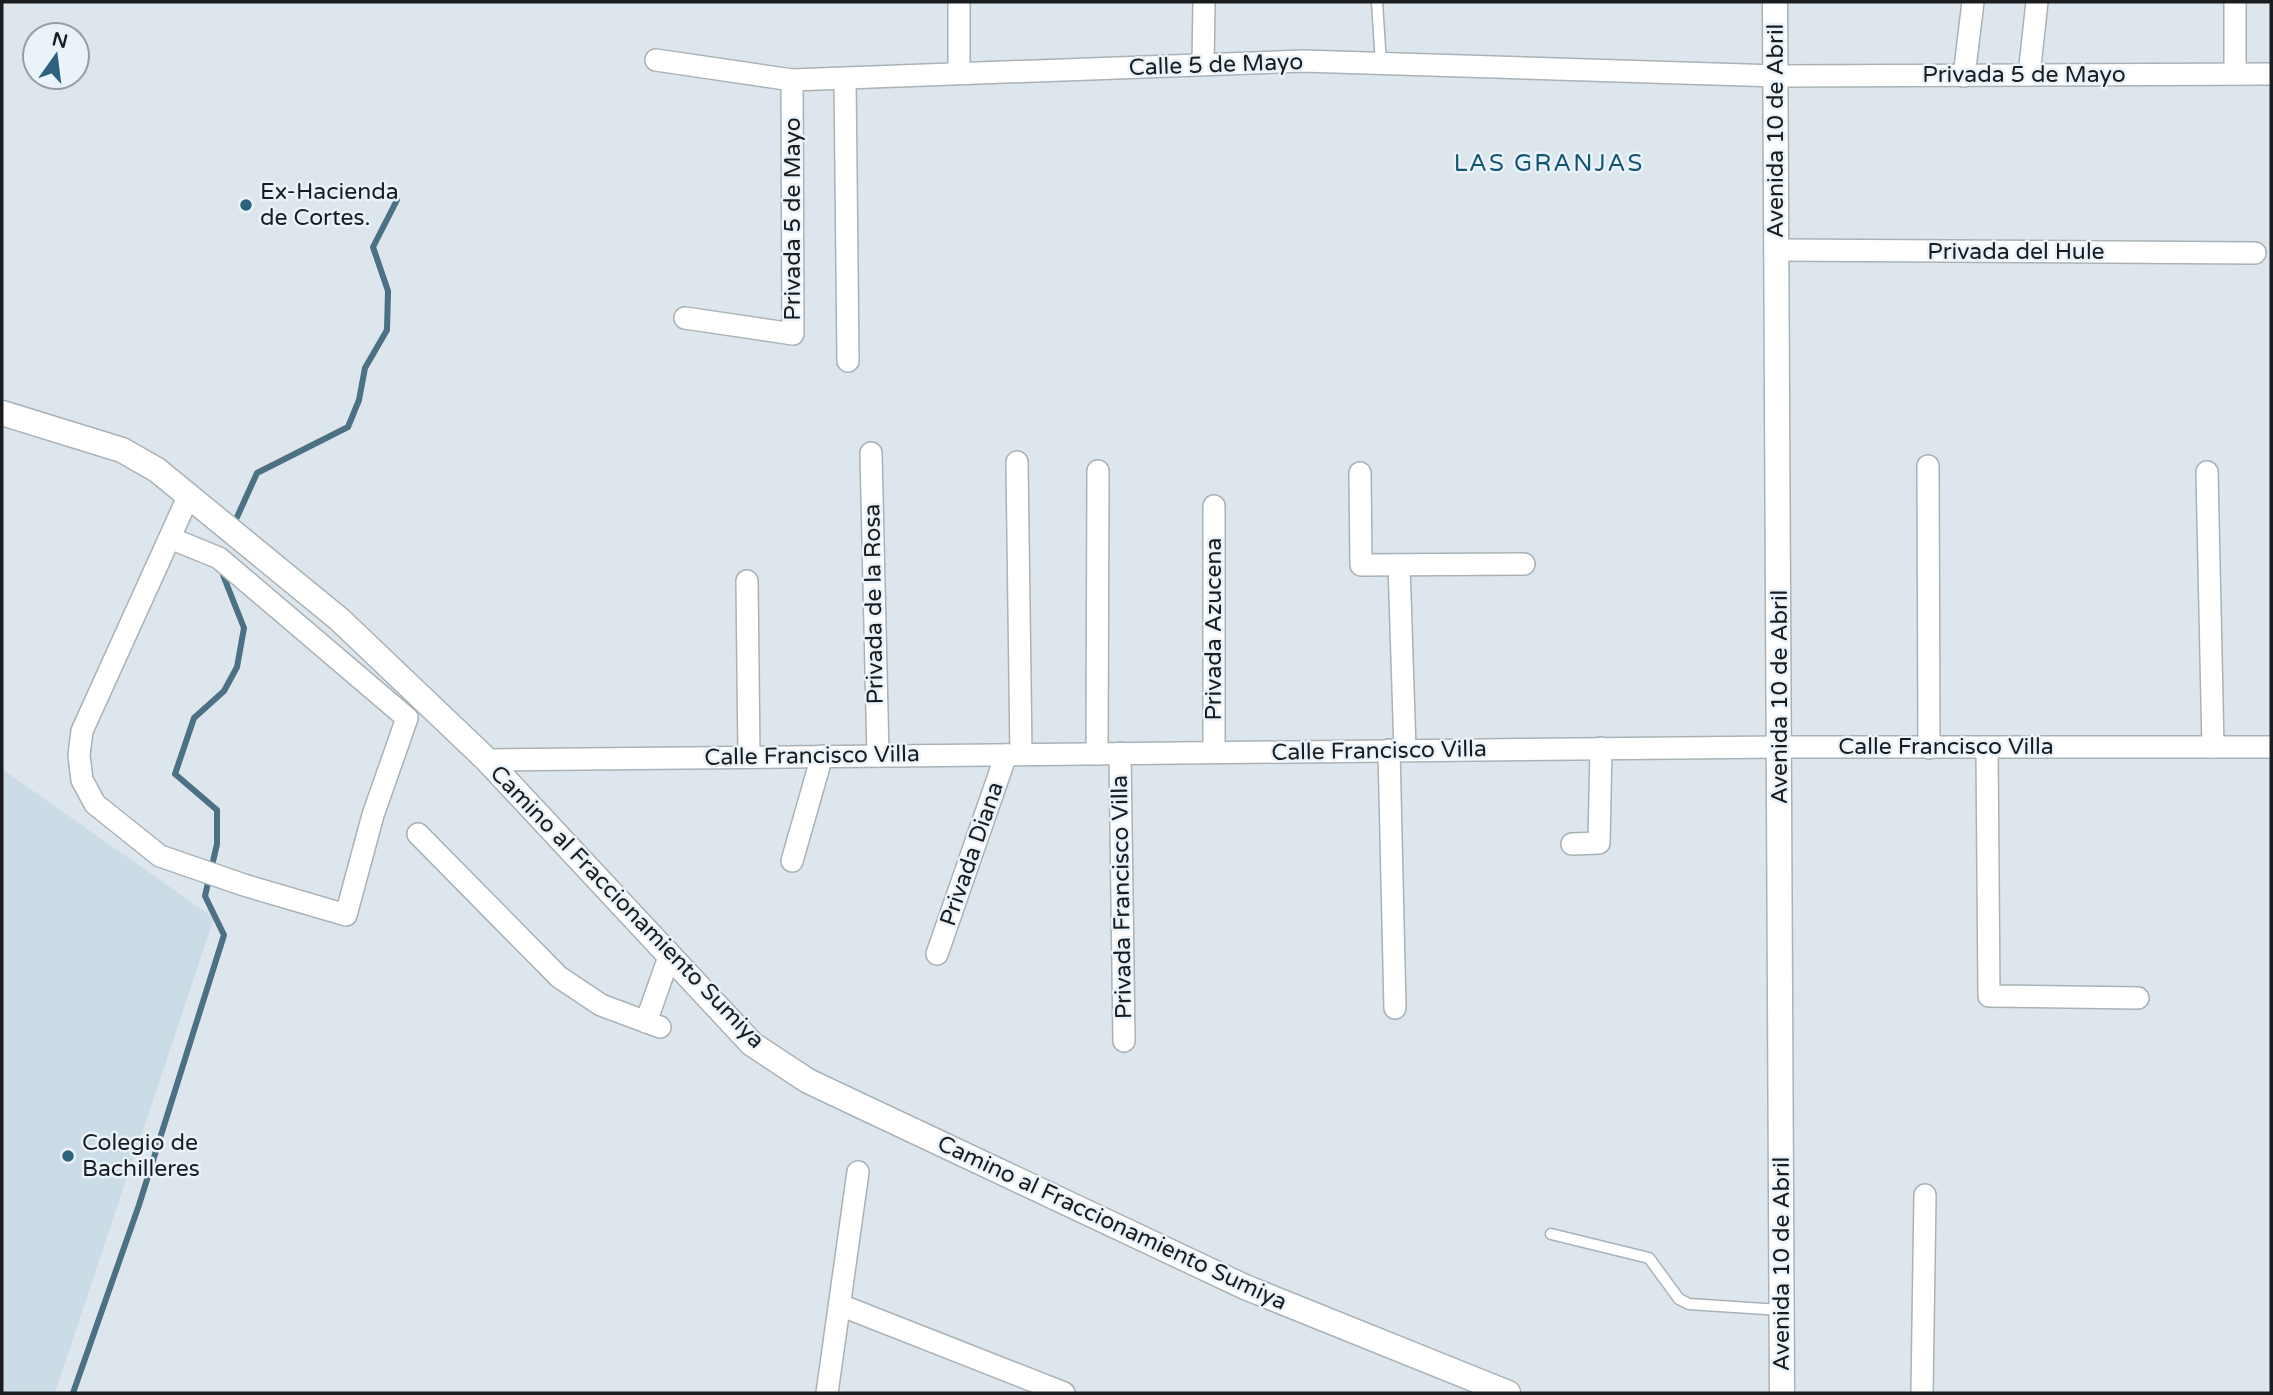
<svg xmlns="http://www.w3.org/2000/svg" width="2273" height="1395" viewBox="0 0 2273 1395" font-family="'Varela Round',sans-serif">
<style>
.built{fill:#cbdce7}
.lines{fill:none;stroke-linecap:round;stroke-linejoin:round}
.stream{stroke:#4c7084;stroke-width:6}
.service-casing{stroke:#a9b2b7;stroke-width:13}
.minor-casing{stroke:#a9b2b7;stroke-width:24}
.tertiary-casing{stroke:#a9b2b7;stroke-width:27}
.service{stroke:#fff;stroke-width:10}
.minor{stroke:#fff;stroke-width:21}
.tertiary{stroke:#fff;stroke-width:24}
.poi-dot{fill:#2d617d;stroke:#eaf3f9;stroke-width:2.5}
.labels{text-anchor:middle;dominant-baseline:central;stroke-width:5;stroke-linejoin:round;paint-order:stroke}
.street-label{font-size:23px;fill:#1a1d1f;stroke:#eaf3f9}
.poi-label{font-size:23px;fill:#1a1d1f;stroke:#eaf3f9;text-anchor:start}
.neighbourhood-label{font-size:24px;letter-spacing:2px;fill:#145473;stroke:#eaf3f9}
</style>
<rect width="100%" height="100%" fill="#dde6ec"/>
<polygon class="built" points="2,769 214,918 55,1393 2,1393"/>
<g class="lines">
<g class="stream">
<polyline points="233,526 257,473 348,427 359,400 365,368 387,330 388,291 373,247 397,200"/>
<polyline points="73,1393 139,1205 224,935 205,896 217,844 217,810 175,774 194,718 224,691 237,667 244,628 223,575 224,567"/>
</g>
<g class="service-casing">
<g id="service">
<polyline points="1377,2 1381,64"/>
<polyline points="1551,1234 1649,1258 1679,1299 1689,1304 1781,1310"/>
</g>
</g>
<g class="minor-casing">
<g id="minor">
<polyline points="959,2 959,73"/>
<polyline points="656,60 792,80 1303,61 1777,76 2271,74"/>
<polyline points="1203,64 1204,2"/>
<polyline points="2235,74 2235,2"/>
<polyline points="2029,75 2037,2"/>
<polyline points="1964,76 1973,2"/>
<polyline points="845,78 848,361"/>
<polyline points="1776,250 2255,253"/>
<polyline points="685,318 793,334 792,80"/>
<polyline points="871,453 878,756"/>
<polyline points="1017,462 1021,754"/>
<polyline points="1928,466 1929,748"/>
<polyline points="2207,472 2213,747"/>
<polyline points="1360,473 1361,565 1524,564"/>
<polyline points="1214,506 1214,752"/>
<polyline points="170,538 219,558 407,718 373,815 346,915 244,885 160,856 95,804 82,780 79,755 82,731 189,495"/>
<polyline points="1399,565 1405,750"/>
<polyline points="747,581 749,757"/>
<polyline points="1987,748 1989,996 2138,998"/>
<polyline points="1389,750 1395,1008"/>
<polyline points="1120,753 1124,1041"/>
<polyline points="1097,754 1098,471"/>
<polyline points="487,760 1780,747 2271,747"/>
<polyline points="418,834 559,977 601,1005 660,1027"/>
<polyline points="1572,844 1599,843 1601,748"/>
<polyline points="792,861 822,756"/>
<polyline points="937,954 1006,755"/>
<polyline points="646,1022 669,957"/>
<polyline points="840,1305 1064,1393"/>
<polyline points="827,1393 858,1172"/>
<polyline points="1922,1393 1925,1195"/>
</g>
</g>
<g class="tertiary-casing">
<g id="tertiary">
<polyline points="1775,2 1782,1393"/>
<polyline points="2,413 122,450 157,470 339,619 487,760 752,1044 808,1081 1245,1287 1508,1393"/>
</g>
</g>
<use href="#service" class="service"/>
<use href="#minor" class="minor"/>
<use href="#tertiary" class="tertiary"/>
</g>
<g class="poi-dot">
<circle cx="246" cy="205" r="7"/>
<circle cx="68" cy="1156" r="7"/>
</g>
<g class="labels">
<g class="street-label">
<text transform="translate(1216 65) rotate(-2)">Calle 5 de Mayo</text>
<text x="2024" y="75">Privada 5 de Mayo</text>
<text transform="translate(1776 131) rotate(-90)">Avenida 10 de Abril</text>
<text transform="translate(793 219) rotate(-90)">Privada 5 de Mayo</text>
<text x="2016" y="252">Privada del Hule</text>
<text transform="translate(874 604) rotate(-91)">Privada de la Rosa</text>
<text transform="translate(1214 629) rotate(-90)">Privada Azucena</text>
<text transform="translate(1780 697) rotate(-90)">Avenida 10 de Abril</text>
<text x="1946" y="747">Calle Francisco Villa</text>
<text transform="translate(1379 751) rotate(-1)">Calle Francisco Villa</text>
<text transform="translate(812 756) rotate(-1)">Calle Francisco Villa</text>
<text transform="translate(972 854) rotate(-71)">Privada Diana</text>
<text transform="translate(1122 897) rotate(-91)">Privada Francisco Villa</text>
<text transform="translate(627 907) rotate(46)">Camino al Fraccionamiento Sumiya</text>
<text transform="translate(1112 1223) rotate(25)">Camino al Fraccionamiento Sumiya</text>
<text transform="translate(1782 1264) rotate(-90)">Avenida 10 de Abril</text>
</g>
<g class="poi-label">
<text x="260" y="192">Ex-Hacienda<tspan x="260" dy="26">de Cortes.</tspan></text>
<text x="82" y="1143">Colegio de<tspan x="82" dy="26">Bachilleres</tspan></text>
</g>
<g class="neighbourhood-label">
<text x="1549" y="163">LAS GRANJAS</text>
</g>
</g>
<rect width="2273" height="1395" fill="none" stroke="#1a1d1f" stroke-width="7"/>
<g transform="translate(56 56) rotate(14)"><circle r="33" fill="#eaf3f9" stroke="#979da2" stroke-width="2"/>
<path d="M0-5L12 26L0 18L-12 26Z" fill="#2d617d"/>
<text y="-10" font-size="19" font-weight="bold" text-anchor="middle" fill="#1a1d1f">N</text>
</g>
</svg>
